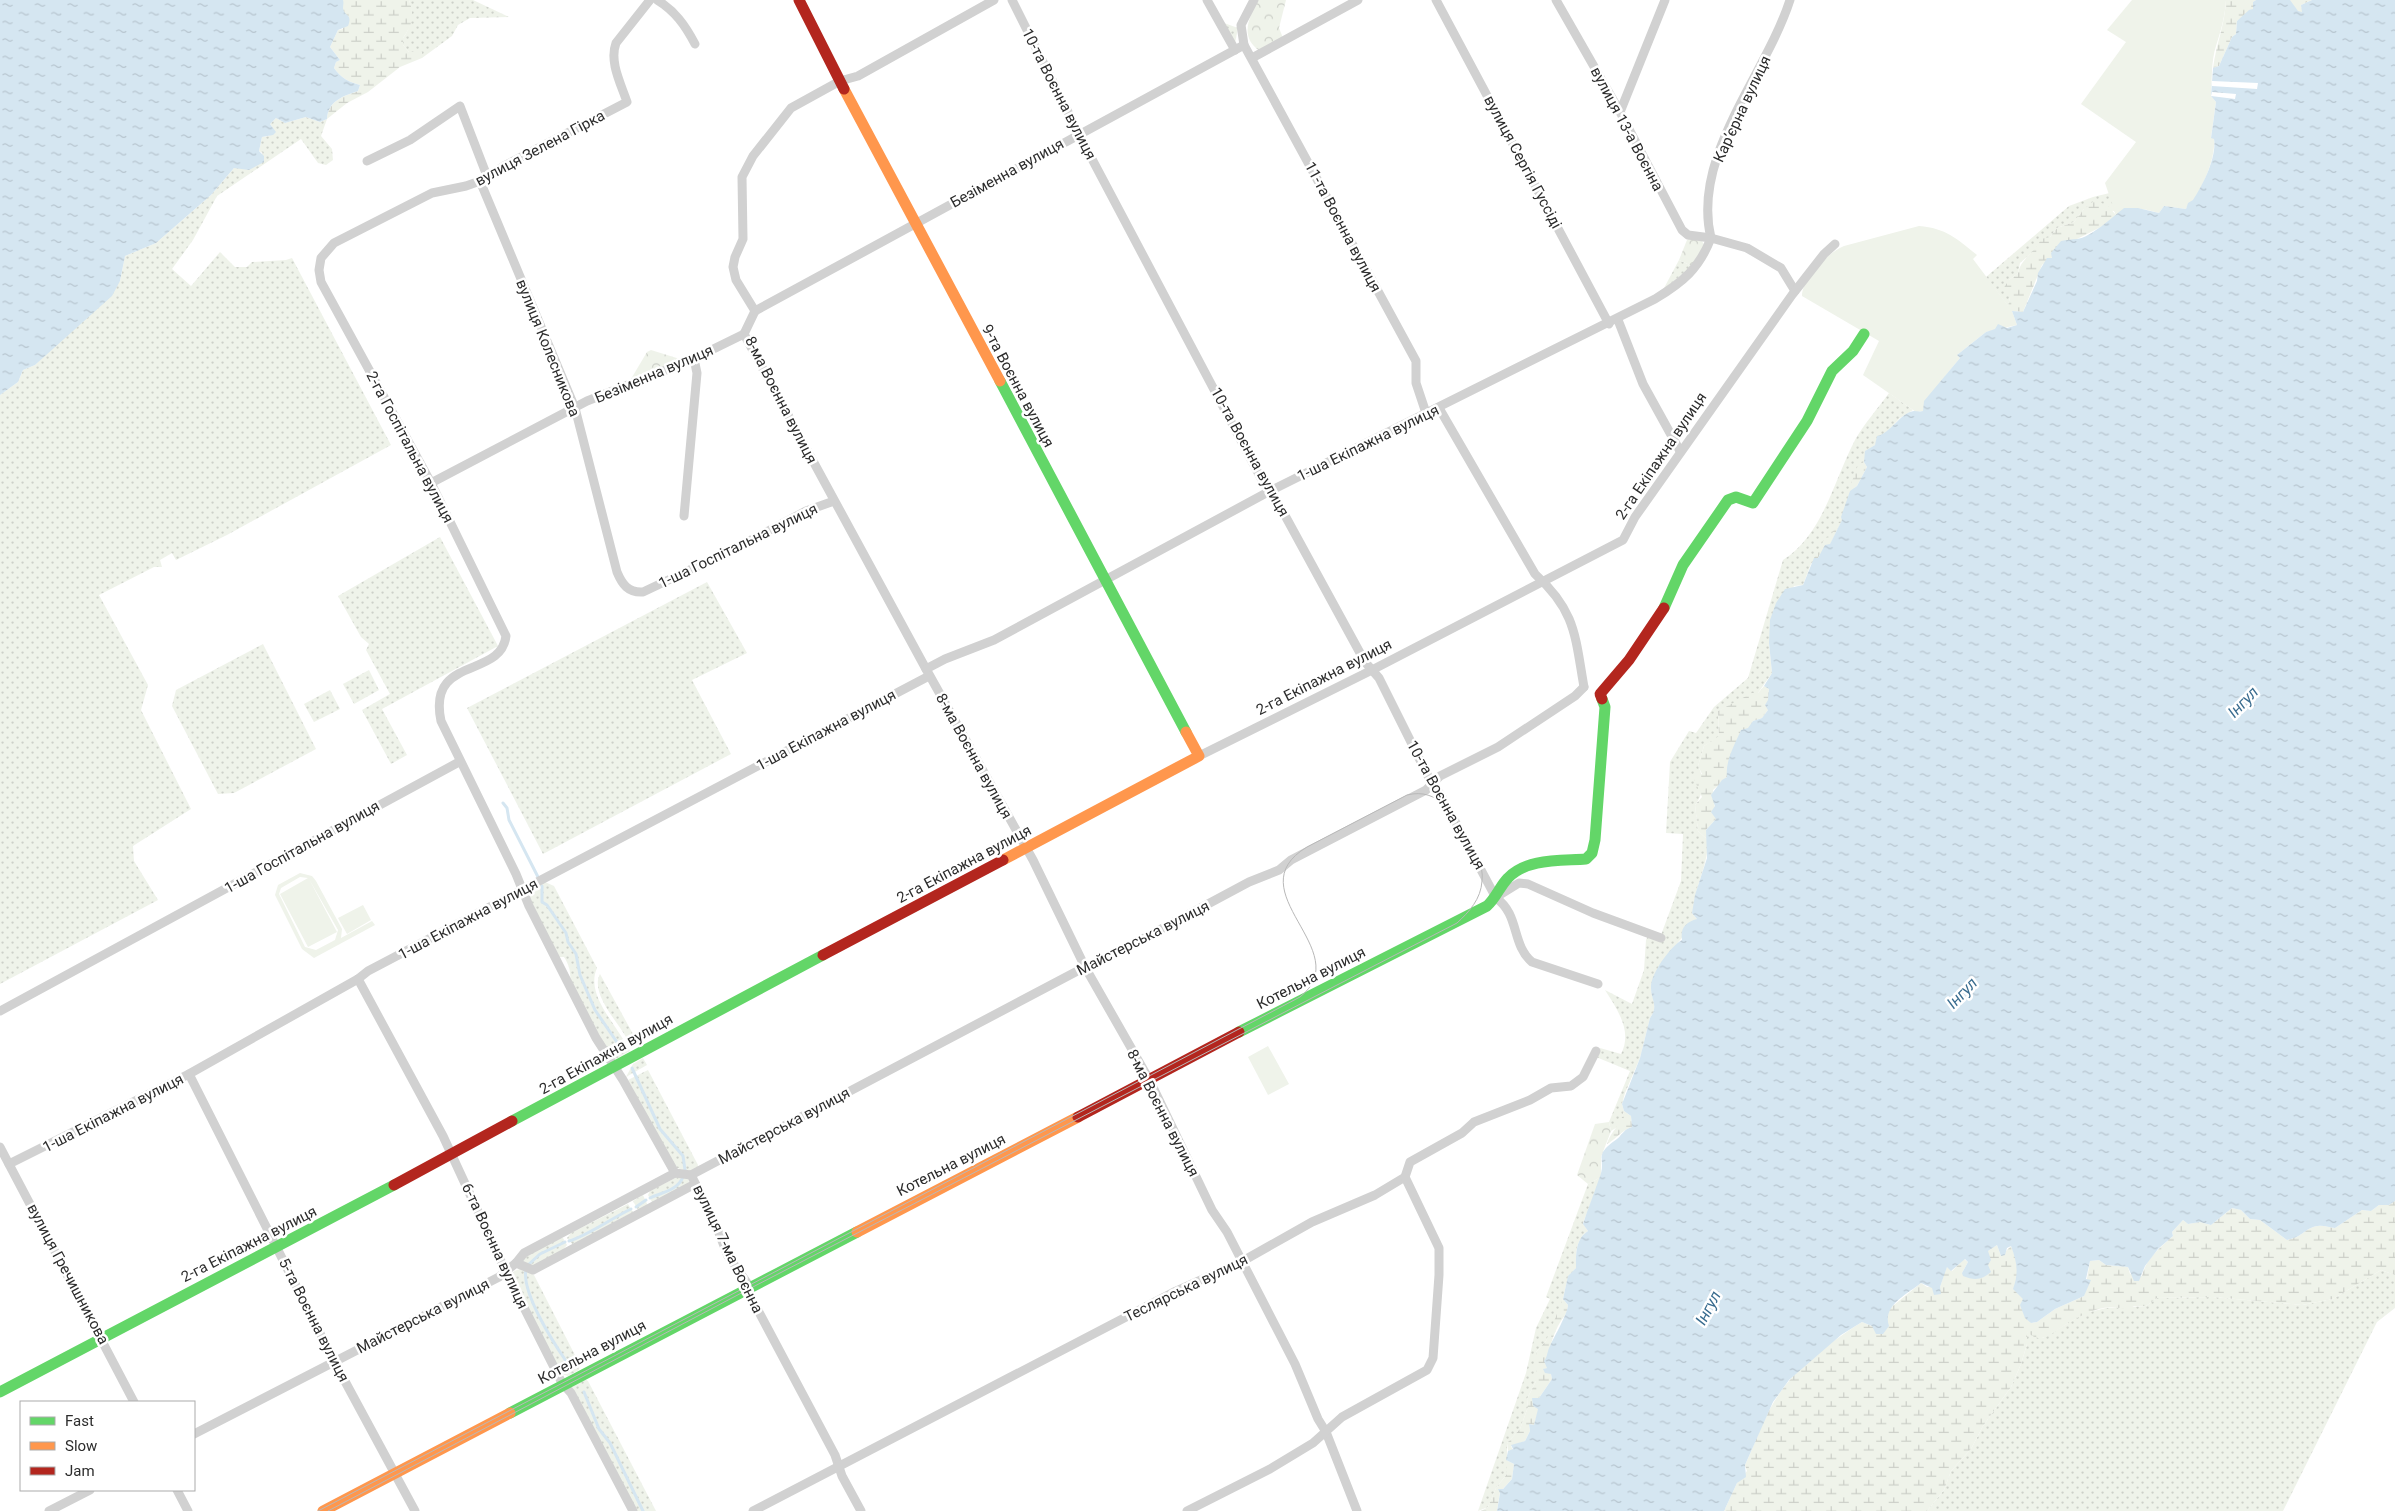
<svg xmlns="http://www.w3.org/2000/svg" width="2395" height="1511" viewBox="0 0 2395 1511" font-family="Roboto,sans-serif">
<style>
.grass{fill:url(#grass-dots)}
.forest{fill:url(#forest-crowns)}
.wetland{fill:url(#wetland-marsh)}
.pitch{fill:#eff3ea;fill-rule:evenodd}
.water{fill:url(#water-ripples)}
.pier{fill:#fff}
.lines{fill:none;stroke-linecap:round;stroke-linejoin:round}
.stream{stroke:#d5e6f1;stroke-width:3}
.street{stroke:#d1d1d1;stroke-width:9}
.fast{stroke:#63d668;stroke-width:11}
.slow{stroke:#ff974d;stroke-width:11}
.jam{stroke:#b3261e;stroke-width:11}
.tram{stroke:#b8b8b8;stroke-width:1}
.labels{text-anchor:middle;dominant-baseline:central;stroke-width:5;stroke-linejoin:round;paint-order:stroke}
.street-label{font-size:15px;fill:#2c2c2c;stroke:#fff}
.water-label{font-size:16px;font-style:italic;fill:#396c8f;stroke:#fff}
</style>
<defs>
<pattern id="grass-dots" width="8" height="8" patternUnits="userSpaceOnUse" patternTransform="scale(1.25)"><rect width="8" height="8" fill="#eff3ea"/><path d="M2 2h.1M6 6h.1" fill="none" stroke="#cdd0c9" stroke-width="1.8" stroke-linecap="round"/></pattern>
<pattern id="forest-crowns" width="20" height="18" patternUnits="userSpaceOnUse" patternTransform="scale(1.25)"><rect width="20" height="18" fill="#eff3ea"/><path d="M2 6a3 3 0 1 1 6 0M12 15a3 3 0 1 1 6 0" fill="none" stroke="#cdd0c9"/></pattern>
<pattern id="wetland-marsh" width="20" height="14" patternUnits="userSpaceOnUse" patternTransform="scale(1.25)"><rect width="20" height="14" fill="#eff3ea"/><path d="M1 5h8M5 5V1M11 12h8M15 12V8" fill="none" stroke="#cdd0c9"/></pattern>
<pattern id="water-ripples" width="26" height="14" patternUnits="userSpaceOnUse" patternTransform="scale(1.25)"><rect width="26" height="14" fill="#d5e6f1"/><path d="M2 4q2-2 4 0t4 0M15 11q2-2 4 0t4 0" fill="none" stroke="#b7c5cf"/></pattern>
</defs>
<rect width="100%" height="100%" fill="#fff"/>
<g class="grass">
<path d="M409,0H473L509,17L470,18L458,25L452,36L422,58L421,52H409L403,45V38C411,28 414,13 409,0Z"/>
<polygon points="1224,23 1238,28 1235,43"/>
<polygon points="306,117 320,122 327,119 321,136 332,149 333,160 326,165 318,163 301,139 217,196 193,240 172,269 191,286 220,252 235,267 247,267 252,262 286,260 292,258 391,445 227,535 176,560 172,553 160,560 162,567 154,567 99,595 148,685 141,710 191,809 133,846 134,861 158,900 0,984 0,395 18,382 23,370 35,365 120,281 125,256 156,243 211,195 234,168 247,168 263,153 259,151 262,137 269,136 273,128 270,124 276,118 285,123"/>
<polygon points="2118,191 2124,208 2116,215 2114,211 2084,209 2074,222 2057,228 2050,237 2020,263 2018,273 2009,280 2010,297 2008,306 1986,277 2069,206 2093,197"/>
<polygon points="1679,260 1692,266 1663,290"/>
<path d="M1889,393L1913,410L1900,418L1875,445L1866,451V457L1842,520L1830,544L1811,564L1803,585L1794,586L1769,643L1772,673L1758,693L1718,711L1719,737L1704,746L1698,766C1705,779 1704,794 1695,805L1698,831L1708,840C1708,860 1701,874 1696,893C1694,900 1695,906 1692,913L1697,919C1681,941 1661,958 1652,985C1648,997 1661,1003 1650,1018L1640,1058L1625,1093L1622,1104L1624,1111L1622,1118L1619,1126L1611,1131L1609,1122L1630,1071L1596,1057L1600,1048L1621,1054C1633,1031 1617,1009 1605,990L1632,1004L1644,970L1646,940L1650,931L1661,935L1681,881L1683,834L1666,833L1670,762L1689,731L1696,733L1714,707L1748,678L1783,560C1823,535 1834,480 1855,440C1864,424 1878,408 1889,393Z"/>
<polygon points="440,537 498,646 382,709 407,755 391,764 362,710 390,694 366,650 369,644 361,637 338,596"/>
<polygon points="707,582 747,653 692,680 731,754 543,854 467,708"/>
<polygon points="263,644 316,749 234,793 218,794 172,706 176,690"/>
<polygon points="369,670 379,690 354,704 343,684"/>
<polygon points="330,690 340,709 314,722 304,704"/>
<path d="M545,882L554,886L597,968C586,992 611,1019 623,1039L606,1048L570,984C571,974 570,966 564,957H557L528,894Z"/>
<path d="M600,974L633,1034L626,1037C617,1021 590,993 600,974Z"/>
<polygon points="625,1042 630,1051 614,1060 608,1052"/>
<polygon points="643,1058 647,1065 626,1077 633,1064"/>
<polygon points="648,1070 698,1165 697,1169 690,1173 675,1167 628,1080"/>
<polygon points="679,1176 688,1178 689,1182 686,1186 652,1202 648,1195 650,1191"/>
<path d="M1601,1177L1583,1223L1588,1231C1575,1239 1576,1256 1576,1268L1568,1277L1560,1312L1546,1341L1536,1352V1381L1527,1399L1528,1407L1520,1429L1507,1443V1474L1496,1488L1488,1507L1478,1511L1526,1373L1536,1328L1550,1299L1546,1297L1588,1184Z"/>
<polygon points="643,1195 648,1206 638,1210 633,1201"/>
<polygon points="628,1204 633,1212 573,1245 567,1238 571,1233"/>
<polygon points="559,1238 563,1238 567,1245 562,1251 533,1267 522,1262 523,1258"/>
<polygon points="523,1268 534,1275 580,1365 579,1370 568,1376 561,1374 512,1276 514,1271"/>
<polygon points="2381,1270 2395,1275 2395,1308 2377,1322 2283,1511 1927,1511 1944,1490 1951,1471 1971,1449 1983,1426 2011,1387 2021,1364 2027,1344 2027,1332 2043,1338 2085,1313 2106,1308 2146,1306 2157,1298 2213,1297 2302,1305 2333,1299"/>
<polygon points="585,1379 588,1381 656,1511 635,1511 572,1389 572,1385"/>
</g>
<g class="forest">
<path d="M1258,0H1286L1279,28L1283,38L1260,51C1239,37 1249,18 1258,0Z"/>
<polygon points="1690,238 1702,241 1704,245 1692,266 1679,260 1687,240"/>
<polygon points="651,350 683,360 631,379 647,352"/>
<polygon points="1609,1122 1611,1131 1601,1157 1601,1177 1588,1184 1577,1175 1595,1124"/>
</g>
<g class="wetland">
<path d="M343,0H409C415,15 412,26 403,38V45L409,52H422V58L400,67L368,92L347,103L327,119C328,101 343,96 358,91L360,85C349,82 341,78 334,68L336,62L340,60L330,47L338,30L343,29Z"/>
<path d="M2226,0H2256L2253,2V10L2237,21L2236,34L2232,37L2219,66L2213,68C2216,45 2225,24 2226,0Z"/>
<polygon points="2289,0 2312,0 2301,5 2303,12 2298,12"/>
<path d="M2095,200L2108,206L2116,215L2111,222L2077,239L2042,265L2023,312L2013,311L2000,317L2008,306L2010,297L2003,289L2009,280L2018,273C2021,258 2035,253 2041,239L2050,237L2057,228L2074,222L2084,209Z"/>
<polygon points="1864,462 1867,467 1857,486 1850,491 1851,484 1858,465"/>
<polygon points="1841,517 1842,520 1830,544 1825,545 1818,558 1814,558 1825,538 1830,537"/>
<polygon points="1764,686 1769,688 1768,710 1762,718 1753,721 1727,777 1713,790 1716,819 1706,830 1708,840 1698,831 1695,805 1702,797 1693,777 1702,774 1698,766 1704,746 1719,736 1718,711 1752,693 1758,693"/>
<path d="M1624,1111L1631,1116L1632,1127C1622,1130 1616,1139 1607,1144C1612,1129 1620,1127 1624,1111Z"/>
<path d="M2395,1201V1275L2381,1270L2333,1299L2302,1305L2213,1297L2157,1298L2146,1306H2134L2128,1310C2102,1301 2080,1316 2059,1329C2054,1332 2047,1338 2041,1338C2035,1338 2032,1336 2027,1332V1344L2021,1364L2011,1387L1983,1426L1971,1449L1951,1471L1944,1490L1927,1511H1724L1737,1483L1747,1471L1745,1465C1755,1444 1762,1421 1774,1402C1793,1369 1830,1342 1862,1322L1872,1326L1886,1317L1889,1309L1921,1283L1927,1287H1940L1947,1266L1952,1271L1964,1259L1968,1262L1962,1273L1988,1265V1251L1997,1245L2001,1256L2011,1246L2017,1261L2018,1278L2031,1323L2037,1322L2055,1309L2084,1296L2090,1261L2099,1260L2106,1265L2128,1267L2130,1274L2142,1276C2146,1258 2160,1248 2173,1236L2172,1232L2183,1220L2188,1224L2200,1222L2211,1225L2232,1208L2241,1210L2250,1219L2260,1220L2287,1240C2303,1237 2306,1227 2318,1226C2323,1225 2330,1228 2335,1228L2362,1210L2371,1211L2379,1205H2389Z"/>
<path d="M1563,1299L1568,1305C1568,1314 1562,1318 1558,1326C1551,1340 1548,1353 1548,1368L1544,1369L1551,1374L1552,1379L1539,1398H1536L1539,1409L1534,1425L1529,1424L1530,1431L1525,1441L1511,1446L1513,1450L1508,1451L1507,1443L1520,1429L1528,1407L1527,1399L1536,1381V1352L1546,1341Z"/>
<polygon points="1506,1460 1514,1464 1512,1479 1500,1492 1497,1511 1481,1511 1488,1507 1496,1488 1507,1474"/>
</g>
<g class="pitch">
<path d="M2132,0H2226C2225,17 2221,30 2216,46C2211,61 2212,80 2211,96L2216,102L2211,137L2214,138C2216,155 2205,182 2196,197C2193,202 2188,203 2186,209L2164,206L2159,213C2143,209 2129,204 2116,215L2105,183L2136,142L2081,104L2126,42L2107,30Z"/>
<path d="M1919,226C1946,228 1957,239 1977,255L1973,259L2012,311L2017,325L1986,332L1957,355L1960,358L1946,375L1923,411L1916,412L1863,375L1879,341L1802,296C1802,278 1828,253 1844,246Z"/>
<path d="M300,873L312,876L316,881L342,929L341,938L372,921L375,925L314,958L302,949L275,895L278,885ZM300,877L308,878L280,894L308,947L337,932L309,879L338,930L335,940L316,950L305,947L279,894L281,888Z"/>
<polygon points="363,905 371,920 347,934 338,918"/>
<polygon points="1268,1046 1289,1084 1268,1095 1248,1057"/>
</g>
<g class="water">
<path d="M0,0H343C344,3 343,5 343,8C344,17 353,13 348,26L338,30L330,47L340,60L336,62L334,68C341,78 349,82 360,85L358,91C343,96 328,101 327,119L320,122L306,117L285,123L276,118L270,124L276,132L273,135L262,137L259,151L264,156V162L249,170L234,168L211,195L156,243L125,256L120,281L112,296L35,365L23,370L18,382L0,395Z"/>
<path d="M2256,0H2290L2298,11L2302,12L2301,5L2312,0H2395V1201L2389,1205H2379L2371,1211L2362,1210L2335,1228C2330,1228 2323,1225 2318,1226C2306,1227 2303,1237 2287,1240L2260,1220L2250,1219L2241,1210L2232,1208L2211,1225L2200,1222L2188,1224L2183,1220L2172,1232L2173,1236L2158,1249L2145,1266L2139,1281H2134L2128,1267L2106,1265L2099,1260L2090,1261L2086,1279L2091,1280L2084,1296L2055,1309L2037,1322L2031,1323L2025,1318L2020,1305L2023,1299L2013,1289C2019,1273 2017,1262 2011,1246L2007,1248L2005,1255L2001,1256L1997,1245L1988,1251L1991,1260L1988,1265L1991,1272C1982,1280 1975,1281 1963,1276L1962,1273L1968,1262L1965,1259L1951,1271L1947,1267L1940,1287L1941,1294L1934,1295L1932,1288L1921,1283C1906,1295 1882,1306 1889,1326L1883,1334H1876L1872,1326L1862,1322L1841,1335L1789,1380L1773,1402L1745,1465L1746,1477L1737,1483L1724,1511H1497L1500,1493L1498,1489H1503L1512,1479L1514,1464L1506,1460L1508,1451L1513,1449L1511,1445L1525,1441L1530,1431L1529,1424L1534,1425L1538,1409L1533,1406L1532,1398H1539L1552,1379L1551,1374L1545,1373L1543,1369L1547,1368L1544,1361C1548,1356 1547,1351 1550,1346C1554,1337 1568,1313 1568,1305L1563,1299L1568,1276L1576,1268C1576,1256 1575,1239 1588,1231L1583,1224C1588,1208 1594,1194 1599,1179C1608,1158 1591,1157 1617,1139C1623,1134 1624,1129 1632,1127L1631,1116L1624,1111L1622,1104L1640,1058L1650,1018C1659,1006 1651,1000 1651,988C1650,974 1671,946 1682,940C1680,928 1686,922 1697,919L1692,913L1695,895L1707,858L1706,830L1716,819L1711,812L1715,806L1711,795L1722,780L1727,777C1725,761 1735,744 1741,730L1748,728L1753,721L1762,718L1768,710L1765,705L1768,700L1769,689L1764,686L1772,673L1769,643L1770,620L1776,603L1785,589L1803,585L1814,558H1818L1825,545L1830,544L1842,520L1841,517L1850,491L1857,486L1867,467L1864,462L1865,451L1875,445L1877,436C1890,434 1901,412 1914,411C1917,411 1920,412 1923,411L1924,401L1960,358L1957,355L1986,332L1995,329L1998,324L2007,328L2017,325L2012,311L2023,312L2037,281L2038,273L2047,258H2052L2051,253L2061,241C2067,240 2072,239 2077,239C2090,238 2114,216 2124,208H2138L2159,213L2164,206L2186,209L2188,203L2193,200C2203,185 2217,157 2214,139L2211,138L2216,102L2211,96L2213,68L2219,66L2232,37L2236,34L2237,21L2249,10L2253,9V2Z"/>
</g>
<g class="pier">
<polygon points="2212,81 2258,83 2257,89 2212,86"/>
<polygon points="2212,92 2236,94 2235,99 2211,96"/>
</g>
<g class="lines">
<g class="stream">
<polyline points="503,803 507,808 509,820 538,877"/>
<polyline points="542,886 542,902 547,905 566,933 568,942 576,954 580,975 595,1010 623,1051"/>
<polyline points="632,1068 660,1129 683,1156 685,1170"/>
<path d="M650,1198C661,1193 678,1190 683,1177"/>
<polyline points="636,1207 646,1200"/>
<path d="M569,1241C587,1236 612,1218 631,1209"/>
<polyline points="528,1265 540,1254 565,1242"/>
<path d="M526,1269C521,1292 553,1342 566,1361"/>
<polyline points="584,1392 599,1429 610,1443 643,1511"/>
</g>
<g class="street">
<path d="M650,0L616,43C609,62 621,84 627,102L504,166L480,181L466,186L432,193L334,243L321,258L319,270L321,282L431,483L506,636C501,679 427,655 441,721L516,874L529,906L596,1038L623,1080L675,1173L691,1175L714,1220L728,1256L748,1284L752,1299L835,1455L842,1476L861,1511"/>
<path d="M657,0C675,11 685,25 695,44"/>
<polyline points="994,0 858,76 840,81 791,108 753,156 742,177 743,239 735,257 733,267 736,280 755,311 744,334 926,669 1033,860 1085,967 1150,1081 1212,1210 1227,1232 1295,1364 1318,1419 1326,1432 1357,1511"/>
<path d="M1012,0L1083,142L1264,484L1276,499L1365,662L1379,678L1432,784L1441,795L1496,898C1520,915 1511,944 1532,962L1598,984"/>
<polyline points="1207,0 1235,50"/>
<polyline points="1254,0 1241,25 1244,45 1416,361 1416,383 1426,413"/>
<polyline points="1436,0 1609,324"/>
<polyline points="1556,0 1620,112 1682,230 1688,235 1711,238 1747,248 1781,268 1795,291"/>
<polyline points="1252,58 1358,0"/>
<polyline points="1620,112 1665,0"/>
<polyline points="367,161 410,140 460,106 487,176"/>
<path d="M480,181L575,408L617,572C622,584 628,593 643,592L736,548L806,511L834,501"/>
<path d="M1711,238C1691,156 1766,75 1790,0"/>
<polyline points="755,311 1244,45"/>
<polyline points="1618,320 1643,384 1680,451"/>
<path d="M1439,408L1535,574C1576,611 1575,636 1584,687"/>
<polyline points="431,483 587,401 689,361 744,334"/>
<polyline points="684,516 697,373 694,359"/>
<path d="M926,669L945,659L994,640L1270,491L1655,299C1683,282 1699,269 1711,238"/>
<polyline points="1199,756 1372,670 1623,540 1635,517 1792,295 1824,254 1835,244"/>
<polyline points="1498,896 1519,883 1528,884 1593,913 1661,938"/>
<polyline points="358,979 443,1136 505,1270 562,1383 571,1393 633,1511"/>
<polyline points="0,1011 459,762"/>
<polyline points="189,1074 334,1361 415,1511"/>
<polyline points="0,1147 134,1402"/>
<polyline points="9,1164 189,1074 358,979 368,971 929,676"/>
<polyline points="691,1175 1085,967 1094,965 1249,882 1279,870 1291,860 1426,790 1440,776 1498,747 1575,696 1584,687"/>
<polyline points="516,1263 533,1270 695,1184"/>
<polyline points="194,1434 499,1277 516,1263 524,1253 675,1173"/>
<polyline points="177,1490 188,1511"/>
<polyline points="49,1511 90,1490"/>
<polyline points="753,1511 1176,1291 1241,1262 1312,1222 1375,1195 1405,1177 1410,1162 1462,1133 1474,1122 1530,1100 1551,1088 1571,1086 1583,1077 1596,1051"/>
<polyline points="1187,1511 1270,1469 1313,1443 1342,1417 1427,1370 1433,1358 1439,1275 1439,1248 1405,1177"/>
</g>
<g class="fast">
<polyline points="1000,381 1186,732"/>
<polyline points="1664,608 1683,565 1728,500 1736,497 1753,503 1807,421 1832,371 1853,351 1864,334"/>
<path d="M1239,1032L1487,906C1496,898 1500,886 1508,878C1527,858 1561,861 1586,859L1592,853L1595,840L1605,707L1602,699"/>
<polyline points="512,1121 823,955"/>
<polyline points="0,1392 394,1185"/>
<polyline points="510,1413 857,1232"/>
</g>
<g class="slow">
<polyline points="844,89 1000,381"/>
<polyline points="1003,860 1199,756 1186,732"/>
<polyline points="857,1232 1078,1117"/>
<polyline points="323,1511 510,1413"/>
</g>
<g class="jam">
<polyline points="799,0 844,89"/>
<polyline points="1602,699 1600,694 1629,660 1664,608"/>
<polyline points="823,955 1003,860"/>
<polyline points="1078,1117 1239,1032"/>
<polyline points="394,1185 512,1121"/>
</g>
<path class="tram" d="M318,1511L1300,997C1358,951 1234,891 1307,847L1407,795C1439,787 1454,815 1467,839C1475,852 1484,865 1482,881C1481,899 1469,912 1457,923L749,1289L328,1511"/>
</g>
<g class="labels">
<g class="street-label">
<text transform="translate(1059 94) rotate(63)">10-та Воєнна вулиця</text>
<text transform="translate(1742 109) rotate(-65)">Карʼєрна вулиця</text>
<text transform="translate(1627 129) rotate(62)">вулиця 13-а Воєнна</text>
<text transform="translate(540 148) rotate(-28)">вулиця Зелена Гірка</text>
<text transform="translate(1523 162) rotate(62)">вулиця Сергія Гуссіді</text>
<text transform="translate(1007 173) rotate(-29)">Безіменна вулиця</text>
<text transform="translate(1343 227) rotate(62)">11-та Воєнна вулиця</text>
<text transform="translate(548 348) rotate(68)">вулиця Колесникова</text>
<text transform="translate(654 374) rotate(-23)">Безіменна вулиця</text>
<text transform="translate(1018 386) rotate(62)">9-та Воєнна вулиця</text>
<text transform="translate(781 400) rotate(63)">8-ма Воєнна вулиця</text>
<text transform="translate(1368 443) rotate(-26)">1-ша Екіпажна вулиця</text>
<text transform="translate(410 447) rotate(62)">2-га Госпітальна вулиця</text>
<text transform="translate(1250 452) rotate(61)">10-та Воєнна вулиця</text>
<text transform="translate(1661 456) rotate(-56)">2-га Екіпажна вулиця</text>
<text transform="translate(738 546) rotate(-26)">1-ша Госпітальна вулиця</text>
<text transform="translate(1324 677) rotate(-27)">2-га Екіпажна вулиця</text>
<text transform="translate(826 730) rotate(-28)">1-ша Екіпажна вулиця</text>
<text transform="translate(974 756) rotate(61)">8-ма Воєнна вулиця</text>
<text transform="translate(1446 805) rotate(61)">10-та Воєнна вулиця</text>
<text transform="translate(302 847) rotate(-29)">1-ша Госпітальна вулиця</text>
<text transform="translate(964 864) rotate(-28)">2-га Екіпажна вулиця</text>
<text transform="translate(468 919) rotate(-28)">1-ша Екіпажна вулиця</text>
<text transform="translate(1143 938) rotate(-27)">Майстерська вулиця</text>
<text transform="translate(1311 978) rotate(-27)">Котельна вулиця</text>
<text transform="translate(606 1054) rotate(-29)">2-га Екіпажна вулиця</text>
<text transform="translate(113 1113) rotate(-27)">1-ша Екіпажна вулиця</text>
<text transform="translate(1163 1113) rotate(63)">8-ма Воєнна вулиця</text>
<text transform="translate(784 1126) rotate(-28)">Майстерська вулиця</text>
<text transform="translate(951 1165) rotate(-27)">Котельна вулиця</text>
<text transform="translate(249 1244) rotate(-27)">2-га Екіпажна вулиця</text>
<text transform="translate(495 1246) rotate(65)">6-та Воєнна вулиця</text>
<text transform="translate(728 1249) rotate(64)">вулиця 7-ма Воєнна</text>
<text transform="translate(68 1274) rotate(62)">вулиця Гречишникова</text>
<text transform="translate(1186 1288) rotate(-26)">Теслярська вулиця</text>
<text transform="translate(423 1316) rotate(-27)">Майстерська вулиця</text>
<text transform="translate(314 1320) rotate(63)">5-та Воєнна вулиця</text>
<text transform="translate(592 1352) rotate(-28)">Котельна вулиця</text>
</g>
<g class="water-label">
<text transform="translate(2243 702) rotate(-46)">Інгул</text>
<text transform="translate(1962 993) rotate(-46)">Інгул</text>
<text transform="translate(1708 1308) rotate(-62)">Інгул</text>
</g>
</g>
<rect x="20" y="1401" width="175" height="90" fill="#ffffff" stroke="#ababab"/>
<rect x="30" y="1417" width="25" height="8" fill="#63d668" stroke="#ababab"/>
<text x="65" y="1426" font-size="15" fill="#2c2c2c">Fast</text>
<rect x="30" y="1442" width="25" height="8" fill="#ff974d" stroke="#ababab"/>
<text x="65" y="1451" font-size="15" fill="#2c2c2c">Slow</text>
<rect x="30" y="1467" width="25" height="8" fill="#b3261e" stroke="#ababab"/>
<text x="65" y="1476" font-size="15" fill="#2c2c2c">Jam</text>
</svg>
